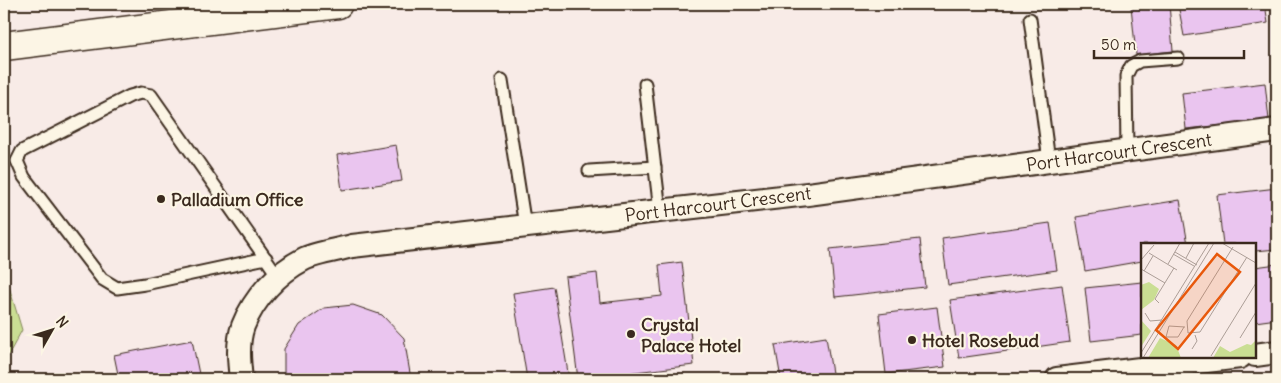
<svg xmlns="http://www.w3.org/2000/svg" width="1281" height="383" viewBox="0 0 1281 383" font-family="Delius,sans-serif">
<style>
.green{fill:#cade93;stroke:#828458}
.building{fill:#eac5ef;stroke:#3b2a1e}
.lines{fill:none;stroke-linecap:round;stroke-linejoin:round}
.service-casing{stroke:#3b2a1e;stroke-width:15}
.minor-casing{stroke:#3b2a1e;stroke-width:26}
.primary-casing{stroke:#3b2a1e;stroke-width:31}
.service{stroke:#fcf5e5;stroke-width:11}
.minor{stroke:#fcf5e5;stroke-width:22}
.primary{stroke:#fcf5e5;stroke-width:28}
.poi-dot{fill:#3b2a1e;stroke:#fcf5e5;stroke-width:2}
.labels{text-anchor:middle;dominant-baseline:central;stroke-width:4.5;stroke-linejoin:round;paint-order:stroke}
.street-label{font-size:18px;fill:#3b2a1e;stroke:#fcf5e5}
.poi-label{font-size:18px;font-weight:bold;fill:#3b2a1e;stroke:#fcf5e5;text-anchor:start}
.inset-road{fill:none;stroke:#ac9e97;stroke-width:1}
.view{fill:#e8590c;fill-opacity:0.15;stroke:#e8590c;stroke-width:2.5}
.inset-edge{fill:none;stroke:#3b2a1e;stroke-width:2.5}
</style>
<rect width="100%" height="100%" fill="#f8ebe7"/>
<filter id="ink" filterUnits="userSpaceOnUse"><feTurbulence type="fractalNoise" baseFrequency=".02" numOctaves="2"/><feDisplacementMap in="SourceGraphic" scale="10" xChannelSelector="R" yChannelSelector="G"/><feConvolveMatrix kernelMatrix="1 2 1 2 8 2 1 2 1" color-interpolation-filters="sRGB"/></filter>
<g filter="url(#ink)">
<polygon class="green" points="4,270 22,330 4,363"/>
<g class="building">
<polygon points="1157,4 1169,4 1173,51 1136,55 1131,6"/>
<polygon points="1178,4 1265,4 1268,23 1184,36"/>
<polygon points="1265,83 1269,120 1186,129 1182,93"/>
<polygon points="396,145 402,181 342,190 337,155"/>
<polygon points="1277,188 1277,249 1255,251 1255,244 1223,244 1217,195"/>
<polygon points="1180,200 1188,244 1142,244 1142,261 1085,271 1076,217"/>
<polygon points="1050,223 1057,270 948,285 942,238"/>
<polygon points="920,239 925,287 835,297 830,249"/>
<polygon points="682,262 694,365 601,376 602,379 578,379 565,277 597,273 600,303 662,296 659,265"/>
<polygon points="1277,264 1277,319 1255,322 1255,267"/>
<polygon points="1142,282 1142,335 1091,341 1085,288"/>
<polygon points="1062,285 1070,342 959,358 950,300"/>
<polygon points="554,287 569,379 527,379 513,293"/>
<polygon points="353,305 382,315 404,338 411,379 284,379 284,349 299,325 324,308"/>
<polygon points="937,307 945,367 886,374 879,314"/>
<polygon points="826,337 833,379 781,379 775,345"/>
<polygon points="192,340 200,379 119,379 114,355"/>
</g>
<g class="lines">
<g class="service-casing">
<g id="service">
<polyline points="1030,19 1049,161"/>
<polyline points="502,80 525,226"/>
<polyline points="645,84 660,211"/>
<polyline points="1127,151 1126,76 1131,66 1140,61 1178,58"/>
<polyline points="589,171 655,167"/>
<polyline points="266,258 145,284 117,288 102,279 24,177 17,161 22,151 130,96 141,93 151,95 278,276"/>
</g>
</g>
<g class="minor-casing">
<g id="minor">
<polyline points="1255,355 1277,352"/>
<path d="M241,379C239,362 237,343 243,326C254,298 277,273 304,259C316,253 338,250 352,246L808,194L1277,130"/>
<polyline points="1057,379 1240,357"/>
</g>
</g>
<g class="primary-casing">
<polyline id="primary" points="4,46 338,4"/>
</g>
<use href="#service" class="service"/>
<use href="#minor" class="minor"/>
<use href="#primary" class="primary"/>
</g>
</g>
<g class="poi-dot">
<circle cx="161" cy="199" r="5"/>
<circle cx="631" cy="334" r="5"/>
<circle cx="912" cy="340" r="5"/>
</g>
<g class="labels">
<g class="street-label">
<text transform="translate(1119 152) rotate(-8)">Port Harcourt Crescent</text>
<text transform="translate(718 204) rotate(-7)">Port Harcourt Crescent</text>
</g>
<g class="poi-label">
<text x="171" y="199">Palladium Office</text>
<text x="641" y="324">Crystal<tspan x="641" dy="21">Palace Hotel</tspan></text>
<text x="922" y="340">Hotel Rosebud</text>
</g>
</g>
<g transform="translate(1141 243)">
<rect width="115" height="115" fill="#f8ebe7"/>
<path d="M8,39L18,46L13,57L0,67V42ZM0,77L10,88L0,104ZM19,95L35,102L40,115H7ZM115,97V115H72L79,103L89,109L106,101L110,102Z" fill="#cade93"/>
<path class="inset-road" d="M81,0L115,20M92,4L46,78L47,90L59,89L106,14M34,9L56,22M8,10L36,27M32,11L53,23M45,15L53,0M0,17L13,2M27,21L39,0M0,26L24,40M3,28L12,13M18,60L14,56L33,25M4,70L9,78L21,77M43,84L37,94H25L28,83L44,84M99,95L115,69M51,106L56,98L54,92M0,110L68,0M70,113L115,40M2,115L73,0"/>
<path class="view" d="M76,11L99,29L37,106L15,87Z"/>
<rect width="115" height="115" class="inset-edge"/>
</g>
<rect width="1281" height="383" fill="none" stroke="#fcf5e5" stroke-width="20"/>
<rect x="10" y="10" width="1261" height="363" fill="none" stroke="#3b2a1e" stroke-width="2" filter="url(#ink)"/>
<g transform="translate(52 330) rotate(51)" stroke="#fcf5e5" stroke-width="4" paint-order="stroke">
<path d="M0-4L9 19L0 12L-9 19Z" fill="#3b2a1e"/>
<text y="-8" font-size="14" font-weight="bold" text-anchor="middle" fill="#3b2a1e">N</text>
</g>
<path d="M1094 50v8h150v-8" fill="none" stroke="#3b2a1e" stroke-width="2.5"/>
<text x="1101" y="50" font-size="15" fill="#3b2a1e" stroke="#fcf5e5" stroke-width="4" paint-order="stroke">50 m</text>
</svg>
